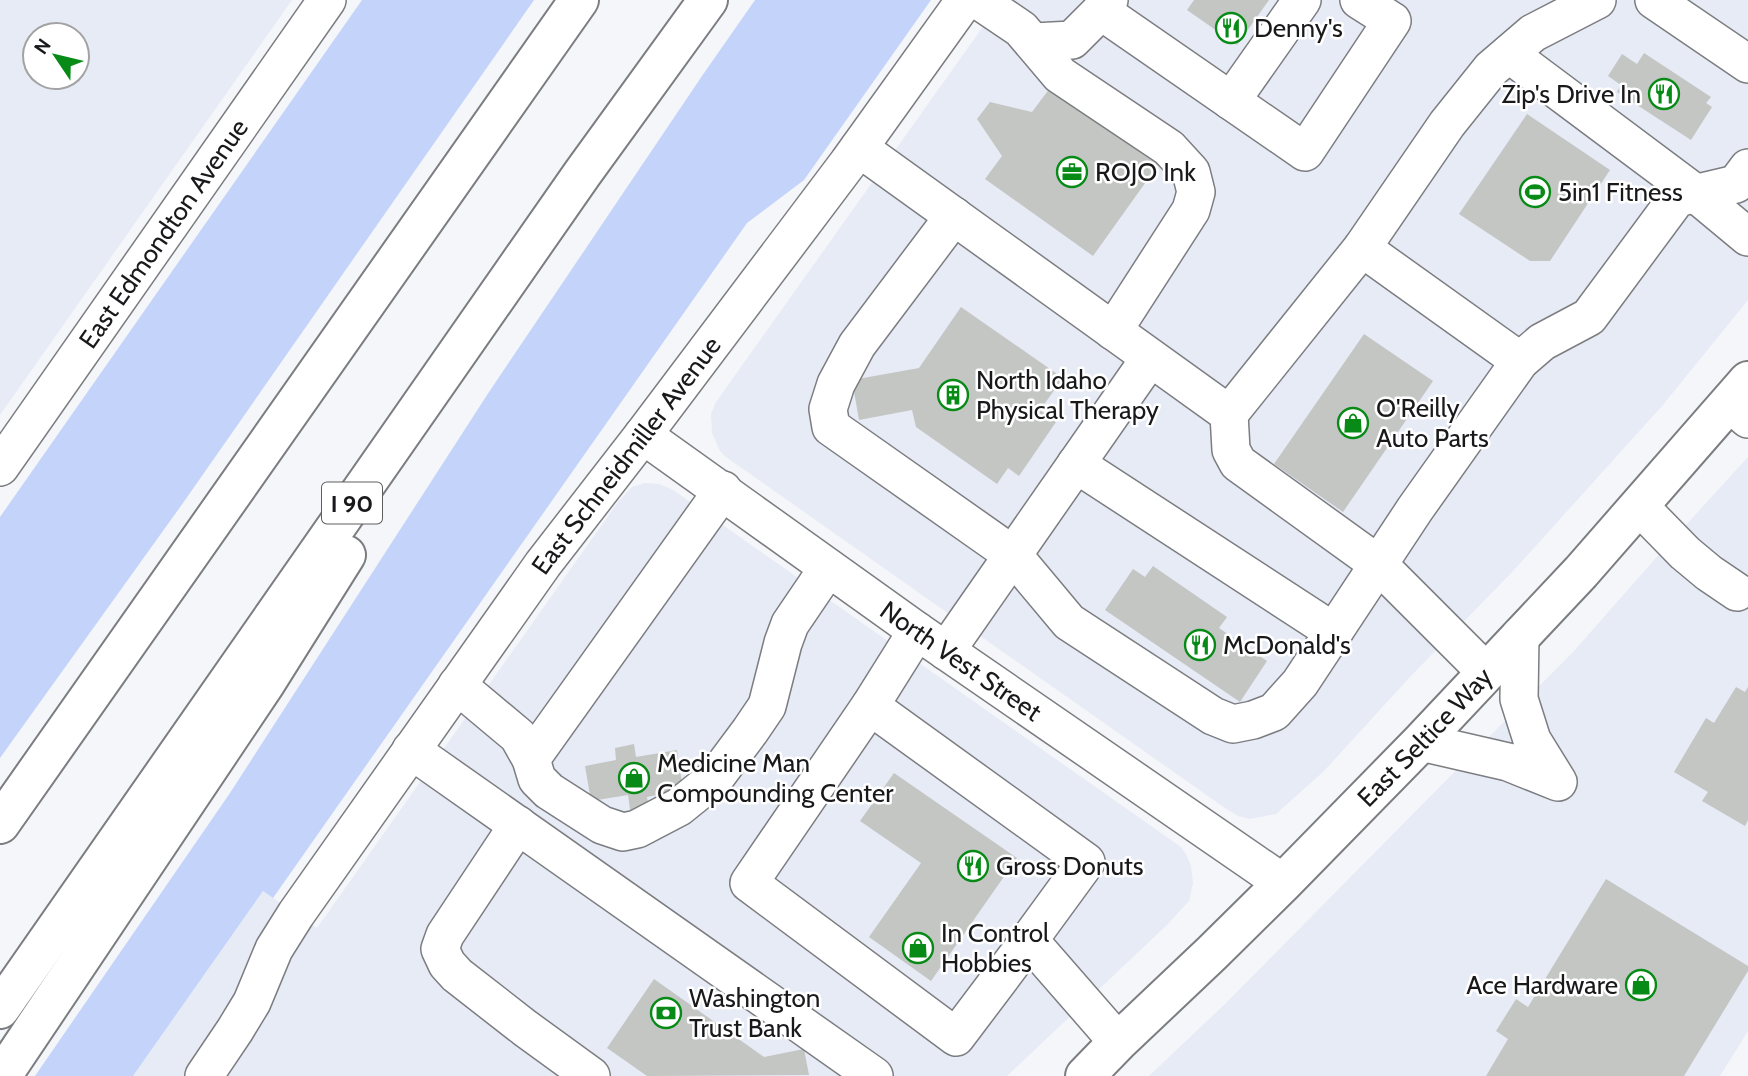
<svg xmlns="http://www.w3.org/2000/svg" width="1748" height="1076" viewBox="0 0 1748 1076" font-family="Cabin,sans-serif">
<style>
.built{fill:#e7ebf6;fill-rule:evenodd}
.green{fill:#c3d3f9}
.building{fill:#c3c6c3}
.lines{fill:none;stroke-linecap:round;stroke-linejoin:round}
.minor-casing{stroke:#7c7d80;stroke-width:40}
.major-casing{stroke:#7c7d80;stroke-width:42}
.highway-casing{stroke:#7c7d80;stroke-width:42}
.minor{stroke:#fff;stroke-width:37}
.major{stroke:#fff;stroke-width:38}
.highway{stroke:#fff;stroke-width:38}
.labels{text-anchor:middle;dominant-baseline:central;stroke-width:5;stroke-linejoin:round;paint-order:stroke}
.shield{fill:#fff;stroke:#5e5e5f;stroke-width:2}
.shield-label{font-size:24px;font-weight:bold;fill:#19191b}
.poi-label{font-size:26px;fill:#19191b;stroke:#fff;text-anchor:start}
.street-label{font-size:26px;fill:#19191b;stroke:#fff}
</style>
<rect width="100%" height="100%" fill="#f4f6f9"/>
<g class="built">
<path d="M0,0H292L0,415ZM35,35H77V77H35Z"/>
<polygon points="1002,0 1748,0 1748,300 1662,406 1514,570 1409,678 1324,771 1276,814 1250,819 1238,816 1225,808 726,457 720,451 712,433 711,414 716,402"/>
<polygon points="1748,457 1748,1031 1720,1076 1149,1076 1225,1004 1574,651 1654,560"/>
<polygon points="645,483 659,484 673,490 1181,847 1186,854 1191,866 1193,883 1189,901 1167,925 1007,1076 133,1076 263,891 317,928 618,502 632,487"/>
</g>
<g class="green">
<polygon points="362,0 534,0 183,503 0,758 0,517"/>
<polygon points="755,0 931,0 804,180 747,223 273,898 263,891 133,1076 35,1076 230,793 489,392 702,76"/>
</g>
<g class="building">
<polygon points="1194,0 1269,0 1237,45 1187,10"/>
<polygon points="1644,53 1711,97 1706,103 1712,107 1691,140 1617,92 1621,85 1608,76 1622,54 1637,64"/>
<polygon points="1050,88 1158,165 1093,256 985,179 1002,156 977,119 990,102 1032,112"/>
<polygon points="1527,114 1610,170 1550,261 1530,261 1459,214"/>
<polygon points="961,307 1063,378 1040,410 1056,422 1019,476 1008,468 997,484 916,427 912,410 859,420 852,380 919,368"/>
<polygon points="1364,334 1433,381 1343,512 1274,464"/>
<polygon points="1153,566 1227,617 1219,628 1267,661 1240,702 1105,610 1133,569 1145,577"/>
<polygon points="1736,687 1745,692 1748,687 1748,820 1745,826 1702,801 1708,792 1674,772 1706,718 1714,723"/>
<polygon points="634,744 636,757 677,750 683,790 647,797 650,814 631,817 628,795 591,801 585,766 616,760 615,748"/>
<polygon points="894,773 1017,858 931,981 869,937 921,863 860,821"/>
<polygon points="1606,879 1748,966 1748,971 1684,1076 1486,1076 1508,1039 1496,1031 1516,999 1528,1007"/>
<polygon points="654,979 764,1057 804,1049 809,1075 647,1076 607,1048"/>
</g>
<g class="lines">
<g class="minor-casing">
<g id="minor">
<polyline points="978,0 1021,29 1060,75 1169,148 1191,172 1196,192 1191,210 1113,331"/>
<polyline points="1654,0 1748,64"/>
<polyline points="1101,11 1305,152 1392,21 1359,0"/>
<polyline points="1034,42 1072,40 1101,11 1109,0"/>
<polyline points="1509,54 1695,193 1748,237"/>
<polyline points="1231,101 1302,0"/>
<polyline points="859,148 1229,414 1362,248 1447,124 1491,69 1533,33 1597,0"/>
<polyline points="954,216 857,345 836,384 828,409 831,427 1013,555 1069,622 1213,716 1233,724 1253,720 1274,712 1300,683 1415,509 1520,361 1542,342 1589,317 1677,198 1736,184 1748,168"/>
<polyline points="1362,248 1520,361"/>
<polyline points="1730,403 1748,419"/>
<polyline points="1229,414 1231,450 1238,463 1378,564 1486,672"/>
<path id="s1" d="M643,435L917,631L1283,883"/>
<polyline points="1076,464 1334,632"/>
<path id="s2" d="M0,467L327,0"/>
<polyline points="1640,507 1685,553 1709,573 1737,592"/>
<polyline points="917,631 870,706 1086,862 1029,940 1118,1042"/>
<polyline points="946,651 1150,358"/>
<polyline points="457,685 518,736 531,759 537,779 549,791 602,825 623,832 637,829 679,807 715,778 750,731 767,706 783,643 790,624 828,568"/>
<polyline points="870,706 749,883 956,1037 1029,940"/>
<polyline points="1421,742 1508,762 1558,782 1532,740 1519,699 1520,636"/>
<polyline points="411,750 874,1076"/>
<polyline points="531,759 723,490"/>
<polyline points="518,825 445,935 440,949 447,964 457,975 525,1028 591,1076"/>
<path id="s3" d="M204,1076L235,1030L252,1002L274,949L296,914L543,564L643,435L848,163L965,0"/>
</g>
</g>
<g class="major-casing">
<g id="major">
<path id="s4" d="M1085,1076L1118,1042L1212,953L1283,883L1421,742L1581,572L1748,381"/>
</g>
</g>
<g class="highway-casing">
<g id="highway">
<polyline points="0,824 579,0"/>
<polyline points="0,1009 582,174 708,0"/>
<polyline points="2,1076 265,684 346,555"/>
</g>
</g>
<use href="#minor" class="minor"/>
<use href="#major" class="major"/>
<use href="#highway" class="highway"/>
</g>
<defs>
<g id="restaurant-ring" transform="scale(1.575)"><circle r="9.5" fill="#fff" stroke="#088b16" stroke-width="1.5"/><path d="M-5-6h1v4h1v-4h1v4h1v-4h1v5L-1.5 .5V6h-2V.5L-5-1ZM5-6V6H3V1.5H1.5Q1.5-4 5-6Z" fill="#088b16"/></g>
<g id="office-ring" transform="scale(1.575)"><circle r="9.5" fill="#fff" stroke="#088b16" stroke-width="1.5"/><path d="M-6-3h4V-5.5h4V-3h4V5H-6ZM-1-4.5V-3h2v-1.5ZM-6 0V1H6V0Z" fill="#088b16"/></g>
<g id="stadium-ring" transform="scale(1.575)"><circle r="9.5" fill="#fff" stroke="#088b16" stroke-width="1.5"/><path d="M0-5a6.5 5 0 1 0 0 10a6.5 5 0 1 0 0-10ZM-3.5-1.8h7v3.6h-7Z" fill="#088b16"/></g>
<g id="building-ring" transform="scale(1.575)"><circle r="9.5" fill="#fff" stroke="#088b16" stroke-width="1.5"/><path d="M-4-6H4V6H1V3H-1V6H-4ZM-2.5-4.3h1.7v1.8h-1.7ZM.8-4.3h1.7v1.8H.8ZM-2.5-1h1.7V.8h-1.7ZM.8-1h1.7V.8H.8Z" fill="#088b16"/></g>
<g id="shop-ring" transform="scale(1.575)"><circle r="9.5" fill="#fff" stroke="#088b16" stroke-width="1.5"/><path d="M-5-2.5h2.3a2.7 3.5 0 0 1 5.4 0H5L5.5 6h-11ZM-1.5-2.5h3a1.5 2.3 0 0 0-3 0Z" fill="#088b16"/></g>
<g id="bank-ring" transform="scale(1.575)"><circle r="9.5" fill="#fff" stroke="#088b16" stroke-width="1.5"/><path d="M-6-4H6V4H-6ZM0-2.3a2.3 2.3 0 1 0 0 4.6a2.3 2.3 0 1 0 0-4.6Z" fill="#088b16"/></g>
</defs>
<g fill-rule="evenodd">
<use href="#restaurant-ring" x="1231" y="28"/>
<use href="#restaurant-ring" x="1664" y="94"/>
<use href="#office-ring" x="1072" y="172"/>
<use href="#stadium-ring" x="1535" y="192"/>
<use href="#building-ring" x="953" y="395"/>
<use href="#shop-ring" x="1353" y="423"/>
<use href="#restaurant-ring" x="1200" y="645"/>
<use href="#shop-ring" x="634" y="778"/>
<use href="#restaurant-ring" x="973" y="866"/>
<use href="#shop-ring" x="918" y="948"/>
<use href="#shop-ring" x="1641" y="985"/>
<use href="#bank-ring" x="666" y="1013"/>
</g>
<g class="labels">
<rect class="shield" x="322" y="482.5" width="60" height="41" rx="5"/>
<g class="shield-label">
<text x="352" y="503">I 90</text>
</g>
<g class="poi-label">
<text x="1254" y="28">Denny's</text>
<text x="1641" y="94" text-anchor="end">Zip's Drive In</text>
<text x="1095" y="172">ROJO Ink</text>
<text x="1558" y="192">5in1 Fitness</text>
<text x="976" y="380">North Idaho<tspan x="976" dy="30">Physical Therapy</tspan></text>
<text x="1376" y="408">O'Reilly<tspan x="1376" dy="30">Auto Parts</tspan></text>
<text x="1223" y="645">McDonald's</text>
<text x="657" y="763">Medicine Man<tspan x="657" dy="30">Compounding Center</tspan></text>
<text x="996" y="866">Gross Donuts</text>
<text x="941" y="933">In Control<tspan x="941" dy="30">Hobbies</tspan></text>
<text x="1618" y="985" text-anchor="end">Ace Hardware</text>
<text x="689" y="998">Washington<tspan x="689" dy="30">Trust Bank</tspan></text>
</g>
<g class="street-label">
<text stroke="none"><textPath href="#s2" startOffset="285">East Edmondton Avenue</textPath></text>
<text stroke="none"><textPath href="#s3" startOffset="752">East Schneidmiller Avenue</textPath></text>
<text stroke="none"><textPath href="#s1" startOffset="390">North Vest Street</textPath></text>
<text stroke="none"><textPath href="#s4" startOffset="480">East Seltice Way</textPath></text>
</g>
</g>
<g transform="translate(56 56) rotate(305)"><circle r="33" fill="#ffffff" stroke="#a3a3a4" stroke-width="2"/>
<path d="M0-5L12 26L0 18L-12 26Z" fill="#088b16"/>
<text y="-10" font-size="19" font-weight="bold" text-anchor="middle" fill="#19191b">N</text>
</g>
</svg>
